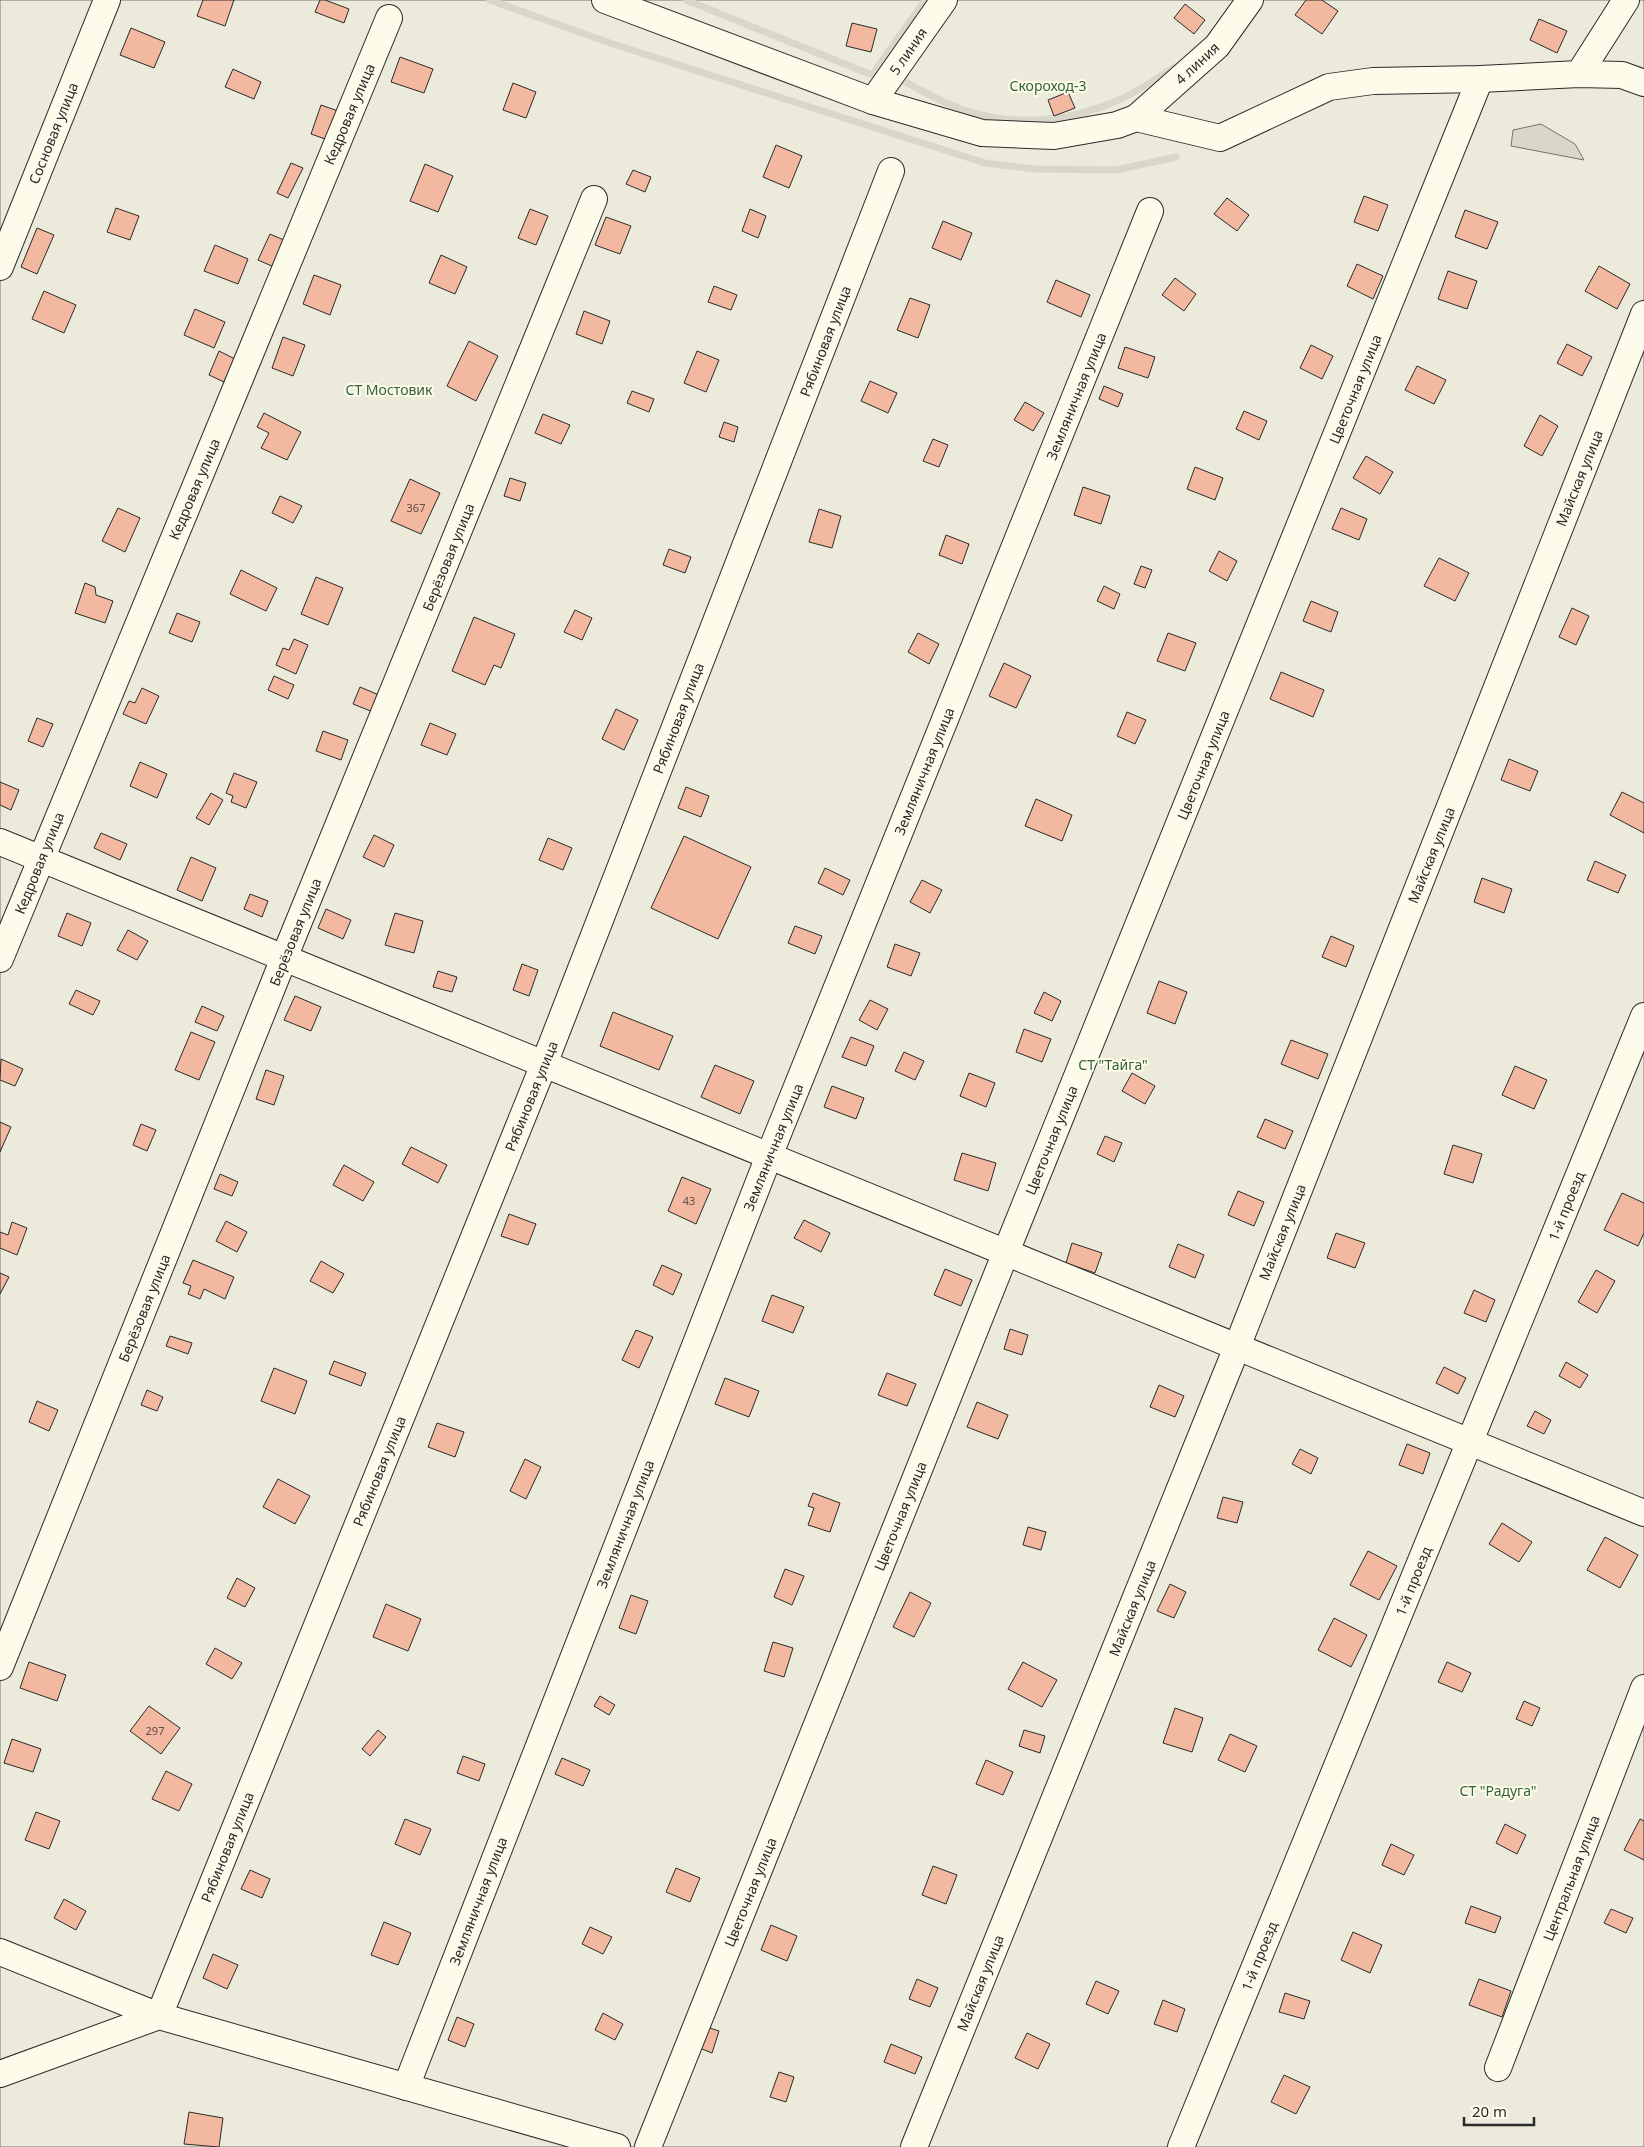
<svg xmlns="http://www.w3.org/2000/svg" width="1644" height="2147" viewBox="0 0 1644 2147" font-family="'Noto Sans',sans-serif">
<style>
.green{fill:#ecebdb;stroke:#74746e}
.water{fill:#d8d7c9;stroke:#74746e}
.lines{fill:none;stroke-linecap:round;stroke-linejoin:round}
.stream{stroke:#d8d7c9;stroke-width:7}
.building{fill:#f2b8a0;stroke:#2b2b2b}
.minor-casing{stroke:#2b2b2b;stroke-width:28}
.minor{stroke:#fdfbea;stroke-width:26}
.labels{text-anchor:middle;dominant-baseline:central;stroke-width:4;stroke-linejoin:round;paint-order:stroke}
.number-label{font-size:11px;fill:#5d4e48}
.street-label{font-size:14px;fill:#2b2b2b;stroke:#fdfbea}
.park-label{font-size:14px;fill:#34623c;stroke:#fdfbea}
</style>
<rect width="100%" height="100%" fill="#fdfbea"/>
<rect class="green" x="0" y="0" width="1644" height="2147"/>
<polygon class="water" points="1541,124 1575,144 1584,160 1511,146 1513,130"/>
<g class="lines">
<g class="stream">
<polyline points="490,0 610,43 985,163 1035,169 1116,170 1176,157"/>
<polyline points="686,0 872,75 925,0"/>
<path d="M905,75L901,80C922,90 944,104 967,111C1017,127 1071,121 1119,100C1138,92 1156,78 1175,67"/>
</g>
</g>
<g class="building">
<polygon points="203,0 234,0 225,26 197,16"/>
<polygon points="320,0 325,0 349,9 344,23 315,12"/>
<polygon points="1306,0 1322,0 1338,11 1322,34 1295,15"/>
<polygon points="1185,4 1205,20 1194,34 1174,18"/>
<polygon points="1539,19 1567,31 1557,53 1530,40"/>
<polygon points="852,23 877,29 871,52 846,46"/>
<polygon points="131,28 165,42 154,68 120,55"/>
<polygon points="400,57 433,69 424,93 391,82"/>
<polygon points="233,69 261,82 254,99 225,87"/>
<polygon points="513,83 536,92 526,118 503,110"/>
<polygon points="1068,92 1075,108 1054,116 1048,100"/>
<polygon points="321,105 338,111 328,140 311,134"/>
<polygon points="776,145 802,156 789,188 763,177"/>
<polygon points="291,163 303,168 288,198 277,193"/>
<polygon points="425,164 453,176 438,212 410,201"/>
<polygon points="633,170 651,177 645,192 626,184"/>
<polygon points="1364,196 1388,205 1378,231 1354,222"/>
<polygon points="1227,198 1249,215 1237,231 1214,214"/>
<polygon points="116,208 139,216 130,240 107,232"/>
<polygon points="530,209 548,216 536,245 518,238"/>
<polygon points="750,209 766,216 758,238 742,231"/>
<polygon points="1465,210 1498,222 1487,249 1455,237"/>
<polygon points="606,217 631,226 620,254 595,245"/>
<polygon points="943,221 972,233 961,260 932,248"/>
<polygon points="37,228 54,235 37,274 21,267"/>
<polygon points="270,234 286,241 274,267 258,260"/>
<polygon points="215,245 248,259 238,284 204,271"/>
<polygon points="441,255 467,267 455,294 429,283"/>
<polygon points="1357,264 1383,276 1373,299 1347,286"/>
<polygon points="1599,266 1630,284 1617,309 1585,291"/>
<polygon points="1448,271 1477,281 1467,309 1438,299"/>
<polygon points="314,275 341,285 330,315 303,304"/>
<polygon points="1175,278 1196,294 1184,311 1162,295"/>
<polygon points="1056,280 1090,295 1081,317 1047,302"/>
<polygon points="714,286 737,295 731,310 708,302"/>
<polygon points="44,291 76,305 64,333 32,319"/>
<polygon points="910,298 930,305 918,338 897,330"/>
<polygon points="195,309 225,322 214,348 184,335"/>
<polygon points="584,311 610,321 602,344 576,334"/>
<polygon points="283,337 305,345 293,376 272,368"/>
<polygon points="469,341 498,356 476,401 447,386"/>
<polygon points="1567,344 1592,357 1582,376 1557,363"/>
<polygon points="1311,345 1333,356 1322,379 1300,368"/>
<polygon points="1125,347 1155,357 1148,378 1118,368"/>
<polygon points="219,351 235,359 224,382 209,375"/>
<polygon points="697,351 719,360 706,392 684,383"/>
<polygon points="1417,366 1446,380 1434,404 1405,390"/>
<polygon points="870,381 897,393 888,413 861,401"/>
<polygon points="1104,386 1123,394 1118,407 1099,399"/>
<polygon points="632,391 654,399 649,412 627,403"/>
<polygon points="1025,402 1044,413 1033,431 1014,420"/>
<polygon points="1244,411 1267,421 1259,440 1236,429"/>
<polygon points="264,413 301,432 287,460 261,448 269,433 257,427"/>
<polygon points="543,414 570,425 561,444 535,433"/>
<polygon points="1540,415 1558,426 1542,456 1524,446"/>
<polygon points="724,422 738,427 734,442 719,437"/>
<polygon points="933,439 948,445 939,467 923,461"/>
<polygon points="1366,456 1393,472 1380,494 1353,478"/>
<polygon points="1195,467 1223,478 1215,500 1187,489"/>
<polygon points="510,478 526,483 520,501 504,496"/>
<polygon points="410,479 440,493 421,534 391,521"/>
<polygon points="1083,487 1110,496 1101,524 1074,515"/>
<polygon points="280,496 302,506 293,523 272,513"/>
<polygon points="118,508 140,518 125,552 102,541"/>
<polygon points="1341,508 1367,519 1359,540 1332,529"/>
<polygon points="819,509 841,516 832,548 809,542"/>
<polygon points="946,535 969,544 962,564 939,555"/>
<polygon points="669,549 691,557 685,573 663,565"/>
<polygon points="1219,551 1237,561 1227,581 1209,571"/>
<polygon points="1439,558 1469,573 1455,601 1424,586"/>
<polygon points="1141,566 1152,570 1145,588 1134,584"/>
<polygon points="241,570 277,588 266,611 230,594"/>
<polygon points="316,577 343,588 328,625 301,614"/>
<polygon points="85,583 95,587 96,595 113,601 105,623 75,613"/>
<polygon points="1104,586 1120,594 1114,609 1097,601"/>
<polygon points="1311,601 1338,612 1331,632 1303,621"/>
<polygon points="1572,608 1589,616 1576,645 1559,637"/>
<polygon points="575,610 592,618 582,640 564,632"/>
<polygon points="177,613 200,622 192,642 169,633"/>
<polygon points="474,617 515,634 501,668 494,665 485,685 452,671"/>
<polygon points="918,633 939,644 929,664 908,652"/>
<polygon points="1168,633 1196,643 1185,671 1157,661"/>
<polygon points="294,639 308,645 296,674 276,665 283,648 289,650"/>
<polygon points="1004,663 1031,676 1016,708 989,696"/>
<polygon points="1281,672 1324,690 1313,717 1270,699"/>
<polygon points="274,676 294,685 288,699 268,690"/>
<polygon points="360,687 379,695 373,712 353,704"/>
<polygon points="142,688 159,696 146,724 123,714 129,701 135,703"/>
<polygon points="616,709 638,720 624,750 602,739"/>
<polygon points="1127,712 1146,720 1135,744 1117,736"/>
<polygon points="37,718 53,724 43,747 28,741"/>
<polygon points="430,723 456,734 447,755 421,745"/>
<polygon points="323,731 348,740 341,760 316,751"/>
<polygon points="1509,759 1538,771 1530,791 1501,780"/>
<polygon points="140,762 167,774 157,798 130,786"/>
<polygon points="234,773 257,782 246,808 231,802 233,796 226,793"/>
<polygon points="0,782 19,790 11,810 0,805"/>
<polygon points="686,787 709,796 701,817 678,808"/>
<polygon points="1622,792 1644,803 1644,833 1610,815"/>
<polygon points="211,793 223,800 209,825 196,818"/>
<polygon points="1036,799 1072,815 1062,841 1025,826"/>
<polygon points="101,833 127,844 120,860 94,848"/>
<polygon points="374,835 394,845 384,867 363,857"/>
<polygon points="684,836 751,867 718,939 651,908"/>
<polygon points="548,838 572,848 563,870 539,860"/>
<polygon points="191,857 216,868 202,901 177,890"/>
<polygon points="1595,861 1626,875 1618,893 1587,880"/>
<polygon points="825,868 850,880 843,895 818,883"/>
<polygon points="1482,878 1512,889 1504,913 1474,902"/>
<polygon points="922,880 942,890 930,913 910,902"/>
<polygon points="250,894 268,901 262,917 244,909"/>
<polygon points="326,909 351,920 343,939 318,928"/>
<polygon points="67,913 91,923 82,946 58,936"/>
<polygon points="395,913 423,921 414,953 385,945"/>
<polygon points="795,926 822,936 815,954 788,943"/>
<polygon points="128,930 148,941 137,960 117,950"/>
<polygon points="1331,936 1354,946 1346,967 1322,957"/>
<polygon points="895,944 920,953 911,976 887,967"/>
<polygon points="522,964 538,970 529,996 513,990"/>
<polygon points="438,971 457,977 452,992 433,987"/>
<polygon points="1159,981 1187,992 1175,1024 1147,1013"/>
<polygon points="76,990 100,1001 93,1015 69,1004"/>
<polygon points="1044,992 1061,1001 1052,1021 1034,1013"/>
<polygon points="295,996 321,1007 311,1031 284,1020"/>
<polygon points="870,1000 888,1009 877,1030 859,1020"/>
<polygon points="202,1006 224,1016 217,1031 195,1022"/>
<polygon points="613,1012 673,1036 659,1070 600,1046"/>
<polygon points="1024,1029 1051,1039 1042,1062 1016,1052"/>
<polygon points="191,1032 215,1042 199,1080 175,1070"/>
<polygon points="851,1037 874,1046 866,1066 842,1057"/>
<polygon points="1291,1040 1328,1054 1318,1079 1281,1064"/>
<polygon points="904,1052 924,1061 915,1080 895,1071"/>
<polygon points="1,1059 23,1069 15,1086 0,1080"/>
<polygon points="715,1065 754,1081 740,1114 701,1097"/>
<polygon points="1515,1066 1547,1080 1534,1109 1502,1095"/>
<polygon points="266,1070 284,1076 274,1105 256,1099"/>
<polygon points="969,1073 995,1083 986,1107 960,1096"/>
<polygon points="1132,1073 1155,1086 1145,1104 1122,1091"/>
<polygon points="832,1086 864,1098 856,1119 824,1107"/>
<polygon points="1265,1119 1293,1131 1285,1149 1257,1137"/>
<polygon points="0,1122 11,1127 0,1152"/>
<polygon points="141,1124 156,1130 147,1151 133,1145"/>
<polygon points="1105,1136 1122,1143 1114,1162 1097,1154"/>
<polygon points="1453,1145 1482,1154 1473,1183 1444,1174"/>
<polygon points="411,1147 447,1165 438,1183 402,1164"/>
<polygon points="962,1153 996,1163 988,1191 954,1180"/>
<polygon points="344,1165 374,1182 363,1201 333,1185"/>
<polygon points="220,1174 238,1182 232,1196 214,1189"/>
<polygon points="682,1177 711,1189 696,1224 668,1211"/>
<polygon points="1238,1191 1264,1202 1254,1226 1228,1215"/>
<polygon points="1622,1193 1644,1203 1644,1233 1638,1246 1604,1230"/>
<polygon points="509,1214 536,1224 528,1245 501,1236"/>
<polygon points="804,1220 830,1233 821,1252 794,1238"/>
<polygon points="226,1221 247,1232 237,1252 216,1241"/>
<polygon points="12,1222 27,1228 17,1255 0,1248 0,1232 8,1235"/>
<polygon points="1336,1233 1365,1243 1355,1268 1327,1258"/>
<polygon points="1072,1243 1102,1253 1095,1273 1066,1263"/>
<polygon points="1178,1244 1204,1255 1195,1278 1169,1267"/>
<polygon points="193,1260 234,1277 225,1299 204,1289 200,1299 188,1294 191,1286 183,1283"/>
<polygon points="321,1261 344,1274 333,1293 310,1281"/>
<polygon points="662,1265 682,1274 673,1295 653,1285"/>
<polygon points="945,1269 972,1280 961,1306 934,1295"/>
<polygon points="1596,1270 1615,1281 1597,1313 1578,1302"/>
<polygon points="0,1273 9,1277 0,1294"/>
<polygon points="1474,1290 1495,1300 1486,1322 1464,1313"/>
<polygon points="772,1295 804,1307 793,1333 762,1321"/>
<polygon points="1010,1329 1028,1335 1022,1355 1004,1349"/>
<polygon points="636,1330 653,1337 639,1368 622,1360"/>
<polygon points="170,1336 192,1343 188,1354 166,1346"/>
<polygon points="334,1361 366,1373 361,1386 329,1374"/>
<polygon points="1566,1362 1588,1375 1580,1388 1559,1376"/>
<polygon points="1444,1367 1466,1378 1458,1394 1436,1383"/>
<polygon points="274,1368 307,1381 295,1414 261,1401"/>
<polygon points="887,1373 916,1384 907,1406 878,1395"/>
<polygon points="725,1378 759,1391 749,1417 715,1404"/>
<polygon points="1159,1385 1184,1396 1175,1417 1150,1407"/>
<polygon points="147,1390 163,1397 157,1411 141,1405"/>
<polygon points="37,1401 58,1410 49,1431 29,1422"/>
<polygon points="977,1402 1008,1415 998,1439 967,1427"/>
<polygon points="1535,1411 1551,1420 1544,1434 1527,1426"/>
<polygon points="437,1423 464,1432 455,1457 428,1447"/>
<polygon points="1407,1444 1430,1453 1423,1474 1399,1465"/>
<polygon points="1300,1449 1318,1458 1311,1474 1292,1464"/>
<polygon points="525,1459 541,1467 526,1499 510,1491"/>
<polygon points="278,1479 310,1496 295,1524 263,1507"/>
<polygon points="813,1493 840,1503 830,1532 808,1525 814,1508 808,1506"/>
<polygon points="1223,1497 1243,1502 1237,1523 1217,1518"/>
<polygon points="1502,1523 1532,1542 1519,1562 1489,1544"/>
<polygon points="1028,1527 1046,1532 1041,1550 1023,1545"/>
<polygon points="1605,1537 1638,1555 1620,1588 1587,1570"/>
<polygon points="1368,1551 1397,1566 1379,1600 1350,1585"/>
<polygon points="785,1569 804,1576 792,1605 774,1597"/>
<polygon points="237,1578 255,1588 245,1607 227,1598"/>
<polygon points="1170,1584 1186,1592 1174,1618 1157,1611"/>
<polygon points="910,1592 931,1603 914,1637 893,1627"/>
<polygon points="631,1595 648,1601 636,1634 619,1628"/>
<polygon points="386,1604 421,1619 408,1651 373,1637"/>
<polygon points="1334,1618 1367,1635 1351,1667 1318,1650"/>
<polygon points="773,1642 793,1648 784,1677 764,1671"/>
<polygon points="215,1648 242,1663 232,1679 206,1664"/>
<polygon points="29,1662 66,1675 57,1701 20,1688"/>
<polygon points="1023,1662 1057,1680 1042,1707 1008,1689"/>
<polygon points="1447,1662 1471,1673 1462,1692 1438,1682"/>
<polygon points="600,1696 615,1705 609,1715 594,1706"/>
<polygon points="1524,1701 1540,1708 1532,1726 1516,1719"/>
<polygon points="149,1706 180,1728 161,1754 130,1731"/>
<polygon points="1175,1708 1203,1718 1192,1752 1163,1743"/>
<polygon points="378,1730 386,1737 370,1756 362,1749"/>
<polygon points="1024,1730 1045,1736 1040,1753 1019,1746"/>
<polygon points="1230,1734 1257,1746 1245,1772 1218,1760"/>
<polygon points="12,1739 41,1749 33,1772 4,1763"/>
<polygon points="463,1756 485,1764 479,1781 457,1773"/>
<polygon points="562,1758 590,1770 583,1786 555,1774"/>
<polygon points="986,1760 1013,1772 1003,1795 976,1784"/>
<polygon points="166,1771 192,1784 179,1811 152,1799"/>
<polygon points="36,1812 60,1821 49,1849 25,1840"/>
<polygon points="405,1819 431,1829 420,1855 395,1844"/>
<polygon points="1640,1819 1644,1821 1644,1860 1624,1850"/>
<polygon points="1505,1824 1526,1835 1517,1854 1496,1843"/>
<polygon points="1391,1844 1414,1855 1404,1875 1382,1865"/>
<polygon points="933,1866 957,1875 946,1904 922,1895"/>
<polygon points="676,1868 700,1878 690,1902 666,1892"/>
<polygon points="250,1870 270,1879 262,1898 241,1889"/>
<polygon points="64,1899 86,1911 76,1930 54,1918"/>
<polygon points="1471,1906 1501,1917 1495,1933 1465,1923"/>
<polygon points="1611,1909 1633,1918 1626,1933 1604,1923"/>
<polygon points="384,1922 411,1933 398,1965 371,1955"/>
<polygon points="771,1925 797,1936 787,1961 761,1950"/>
<polygon points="590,1927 612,1937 603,1954 582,1944"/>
<polygon points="1353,1932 1382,1945 1370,1973 1341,1960"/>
<polygon points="213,1954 238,1965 227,1989 203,1978"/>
<polygon points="917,1979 938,1988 930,2007 909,1999"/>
<polygon points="1479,1979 1511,1991 1502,2017 1469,2005"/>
<polygon points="1096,1981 1119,1991 1108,2014 1086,2004"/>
<polygon points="1285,1993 1310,2001 1304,2019 1279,2012"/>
<polygon points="1163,2000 1185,2009 1177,2032 1154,2024"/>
<polygon points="603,2013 623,2024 615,2040 595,2030"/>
<polygon points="457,2017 474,2024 465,2047 448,2040"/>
<polygon points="704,2026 719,2031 712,2053 697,2047"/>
<polygon points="1027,2033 1050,2044 1038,2069 1015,2058"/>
<polygon points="891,2044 922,2057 915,2074 884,2062"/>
<polygon points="779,2072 794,2077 786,2102 770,2097"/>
<polygon points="1284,2075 1310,2087 1296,2114 1271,2102"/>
<polygon points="189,2112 223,2118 219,2147 184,2144"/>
</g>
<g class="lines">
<g class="minor-casing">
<g id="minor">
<polyline points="605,0 873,101 982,133 1054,136 1117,125 1136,118 1220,138 1329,87 1373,81 1480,79 1579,74 1622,75 1644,83"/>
<polyline points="1579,74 1626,0"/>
<polyline points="873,101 944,0"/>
<polyline points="1136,118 1217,46 1250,0"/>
<polyline points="0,267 107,0"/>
<polyline points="0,842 1644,1513"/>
<polyline points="0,959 389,18"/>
<polyline points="0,1667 284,958 594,199"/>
<polyline points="0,1952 159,2016 617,2147"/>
<polyline points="159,2016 544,1064 891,171"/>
<polyline points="1498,2068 1644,1688"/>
<polyline points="0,2074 159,2016"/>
<polyline points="406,2087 769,1156 1150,211"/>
<polyline points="648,2147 1006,1252 1480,79"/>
<polyline points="914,2147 1237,1347 1644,314"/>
<polyline points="1181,2147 1644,1016"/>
</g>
</g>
<use href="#minor" class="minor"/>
</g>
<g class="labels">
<g class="number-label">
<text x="416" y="507">367</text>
<text x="689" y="1200">43</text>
<text x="155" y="1730">297</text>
</g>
<g class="street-label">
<text transform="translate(908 51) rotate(-55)">5 линия</text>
<text transform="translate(1197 63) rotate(-43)">4 линия</text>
<text transform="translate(349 114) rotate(-67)">Кедровая улица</text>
<text transform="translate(53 133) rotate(-68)">Сосновая улица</text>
<text transform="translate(825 341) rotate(-69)">Рябиновая улица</text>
<text transform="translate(1355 389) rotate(-68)">Цветочная улица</text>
<text transform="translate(1076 396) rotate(-68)">Земляничная улица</text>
<text transform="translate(1579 478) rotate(-68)">Майская улица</text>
<text transform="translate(194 489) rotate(-67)">Кедровая улица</text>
<text transform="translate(448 557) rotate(-68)">Берёзовая улица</text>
<text transform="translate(678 718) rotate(-69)">Рябиновая улица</text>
<text transform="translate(1203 765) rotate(-68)">Цветочная улица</text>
<text transform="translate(924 771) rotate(-68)">Земляничная улица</text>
<text transform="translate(1431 855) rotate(-68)">Майская улица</text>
<text transform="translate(39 863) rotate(-68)">Кедровая улица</text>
<text transform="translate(295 932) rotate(-68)">Берёзовая улица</text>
<text transform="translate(531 1096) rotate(-68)">Рябиновая улица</text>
<text transform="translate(1051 1140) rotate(-68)">Цветочная улица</text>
<text transform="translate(773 1147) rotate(-68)">Земляничная улица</text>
<text transform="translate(1566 1206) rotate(-68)">1-й проезд</text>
<text transform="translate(1282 1232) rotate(-68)">Майская улица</text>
<text transform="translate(144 1308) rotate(-68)">Берёзовая улица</text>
<text transform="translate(379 1471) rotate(-68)">Рябиновая улица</text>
<text transform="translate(900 1516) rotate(-68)">Цветочная улица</text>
<text transform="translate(625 1524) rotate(-69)">Земляничная улица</text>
<text transform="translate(1413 1581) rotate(-68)">1-й проезд</text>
<text transform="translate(1132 1608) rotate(-68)">Майская улица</text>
<text transform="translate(227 1847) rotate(-68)">Рябиновая улица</text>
<text transform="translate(1571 1878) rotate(-69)">Центральная улица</text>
<text transform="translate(750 1892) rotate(-68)">Цветочная улица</text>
<text transform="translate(478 1901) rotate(-69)">Земляничная улица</text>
<text transform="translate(1259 1956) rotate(-68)">1-й проезд</text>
<text transform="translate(980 1983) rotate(-68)">Майская улица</text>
</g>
<g class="park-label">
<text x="1048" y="85">Скороход-3</text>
<text x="389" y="389">СТ Мостовик</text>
<text x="1113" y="1064">СТ "Тайга"</text>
<text x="1498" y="1790">СТ "Радуга"</text>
</g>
</g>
<path d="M1464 2117v8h70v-8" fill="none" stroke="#2b2b2b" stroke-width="2.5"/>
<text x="1472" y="2117" font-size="15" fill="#2b2b2b" stroke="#fdfbea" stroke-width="4" paint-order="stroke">20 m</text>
</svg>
